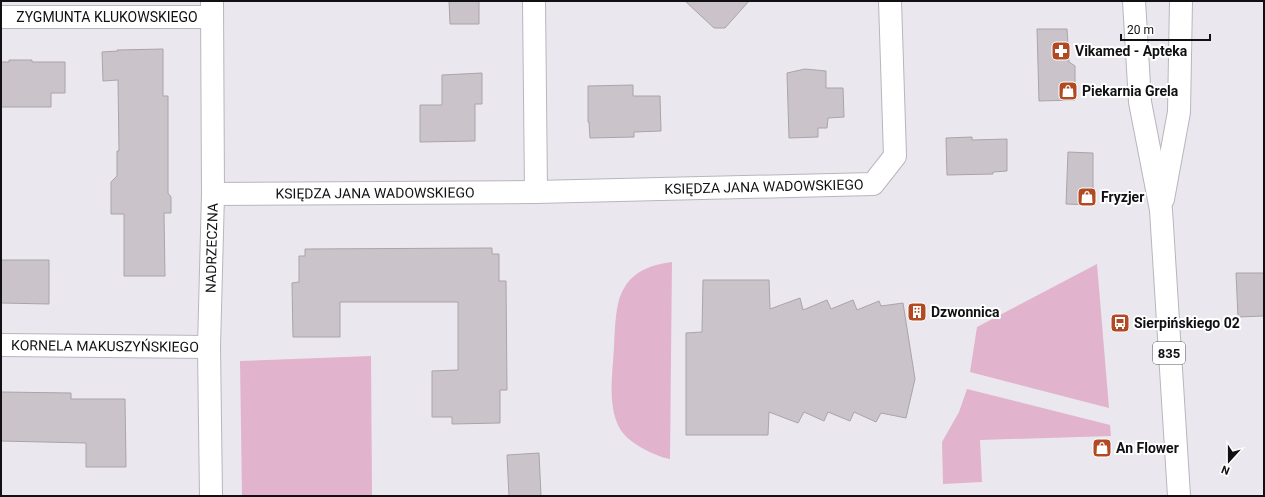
<svg xmlns="http://www.w3.org/2000/svg" width="1265" height="497" viewBox="0 0 1265 497" font-family="Roboto,sans-serif">
<style>
.green{fill:#e1b3cc}
.building{fill:#cac4ca;stroke:#aaa3aa}
.lines{fill:none;stroke-linecap:round;stroke-linejoin:round}
.street-casing{stroke:#b9b5bd;stroke-width:24}
.primary-casing{stroke:#b9b5bd;stroke-width:24}
.street{stroke:#fff;stroke-width:22}
.primary{stroke:#fff;stroke-width:22}
.labels{text-anchor:middle;dominant-baseline:central;stroke-width:4;stroke-linejoin:round;paint-order:stroke}
.shield{fill:#fff;stroke:#585859;stroke-width:1}
.shield-label{font-size:13px;font-weight:bold;fill:#111012}
.street-label{font-size:14px;fill:#111012;stroke:#fff}
.poi-label{font-size:14px;font-weight:bold;fill:#111012;stroke:#fff;text-anchor:start}
</style>
<rect width="100%" height="100%" fill="#ebe7ef"/>
<g class="green">
<path d="M672,262L670,459C654,456 626,442 619,427C607,403 613,371 614,346C615,331 615,314 619,300C621,292 627,282 633,277C644,267 658,264 672,262Z"/>
<polygon points="1097,264 1109,408 970,372 977,327"/>
<polygon points="371,356 372,496 242,496 240,361"/>
<polygon points="967,389 1110,425 1111,436 980,440 982,482 943,484 942,442 959,412"/>
</g>
<g class="building">
<polygon points="449,1 479,1 479,24 450,24"/>
<polygon points="685,1 749,1 725,28 714,28"/>
<polygon points="1037,29 1067,29 1069,62 1075,66 1075,100 1039,101"/>
<polygon points="163,49 163,96 168,96 168,193 171,197 171,213 164,213 165,276 124,276 124,214 111,214 111,182 117,176 117,151 119,151 118,80 103,81 102,52 118,51 117,50"/>
<polygon points="9,60 32,60 32,62 65,62 65,93 51,93 51,107 1,107 1,62 9,62"/>
<polygon points="805,69 826,71 826,88 843,88 844,117 828,118 827,128 818,128 818,137 789,138 787,73"/>
<polygon points="482,73 482,104 475,104 475,141 420,142 420,105 442,105 442,75"/>
<polygon points="633,85 633,96 660,96 661,131 634,132 634,137 590,138 589,122 588,122 588,86"/>
<polygon points="972,137 972,140 1007,139 1007,171 993,172 993,174 947,175 946,138"/>
<polygon points="1068,152 1093,153 1093,205 1066,204"/>
<polygon points="492,248 492,254 499,254 499,281 506,281 507,390 500,390 500,423 452,424 452,417 432,417 432,371 458,370 458,302 340,302 340,337 293,337 292,283 299,282 299,256 305,256 305,249"/>
<polygon points="1,260 49,260 49,304 1,303"/>
<polygon points="1236,273 1264,273 1264,316 1238,317"/>
<polygon points="703,280 769,280 770,309 800,298 803,310 827,300 831,309 853,300 857,310 879,301 881,306 903,303 915,379 906,418 881,413 876,422 854,412 850,421 828,412 824,421 804,412 798,423 769,412 768,435 686,435 686,333 702,332"/>
<polygon points="1,392 71,393 71,399 125,399 126,467 86,467 86,443 1,441"/>
<polygon points="539,453 541,496 509,496 507,455"/>
</g>
<g class="lines">
<g class="street-casing">
<g id="street">
<polyline points="534,1 536,192"/>
<path id="s1" d="M1,17H212"/>
<path id="s2" d="M213,194L536,192L873,184L895,156L890,1"/>
<path id="s3" d="M1,345L209,347"/>
<path id="s4" d="M211,496L209,347L213,194L212,1"/>
</g>
</g>
<g class="primary-casing">
<g id="primary">
<polyline points="1134,1 1140,102 1161,210 1179,496"/>
<polyline points="1163,199 1179,112 1181,1"/>
</g>
</g>
<use href="#street" class="street"/>
<use href="#primary" class="primary"/>
</g>
<defs>
<g id="pharmacy-square" transform="scale(1)"><rect x="-9" y="-9" width="18" height="18" rx="4" fill="#b14a22" stroke="#fff"/><path d="M-2-6h4v4h4v4h-4v4h-4v-4h-4v-4h4Z" fill="#fff"/></g>
<g id="shop-square" transform="scale(1)"><rect x="-9" y="-9" width="18" height="18" rx="4" fill="#b14a22" stroke="#fff"/><path d="M-5-2.5h2.3a2.7 3.5 0 0 1 5.4 0H5L5.5 6h-11ZM-1.5-2.5h3a1.5 2.3 0 0 0-3 0Z" fill="#fff"/></g>
<g id="building-square" transform="scale(1)"><rect x="-9" y="-9" width="18" height="18" rx="4" fill="#b14a22" stroke="#fff"/><path d="M-4-6H4V6H1V3H-1V6H-4ZM-2.5-4.3h1.7v1.8h-1.7ZM.8-4.3h1.7v1.8H.8ZM-2.5-1h1.7V.8h-1.7ZM.8-1h1.7V.8H.8Z" fill="#fff"/></g>
<g id="bus-square" transform="scale(1)"><rect x="-9" y="-9" width="18" height="18" rx="4" fill="#b14a22" stroke="#fff"/><path d="M-5-6H5V4H4V6H2V4H-2V6H-4V4H-5ZM-3.5-4V0h7V-4ZM-3.5 1.2v1.5H-2V1.2ZM2 1.2v1.5H3.5V1.2Z" fill="#fff"/></g>
</defs>
<g fill-rule="evenodd">
<use href="#pharmacy-square" x="1061" y="51"/>
<use href="#shop-square" x="1068" y="91"/>
<use href="#shop-square" x="1087" y="197"/>
<use href="#building-square" x="917" y="312"/>
<use href="#bus-square" x="1120" y="323"/>
<use href="#shop-square" x="1102" y="448"/>
</g>
<g class="labels">
<rect class="shield" x="1153" y="342" width="32" height="22" rx="3"/>
<g class="shield-label">
<text x="1169" y="353">835</text>
</g>
<g class="street-label">
<text stroke="none"><textPath href="#s1" startOffset="106">ZYGMUNTA KLUKOWSKIEGO</textPath></text>
<text stroke="none"><textPath href="#s2" startOffset="551">KSIĘDZA JANA WADOWSKIEGO</textPath></text>
<text stroke="none"><textPath href="#s2" startOffset="162">KSIĘDZA JANA WADOWSKIEGO</textPath></text>
<text stroke="none"><textPath href="#s4" startOffset="248">NADRZECZNA</textPath></text>
<text stroke="none"><textPath href="#s3" startOffset="104">KORNELA MAKUSZYŃSKIEGO</textPath></text>
</g>
<g class="poi-label">
<text x="1075" y="51">Vikamed - Apteka</text>
<text x="1082" y="91">Piekarnia Grela</text>
<text x="1101" y="197">Fryzjer</text>
<text x="931" y="312">Dzwonnica</text>
<text x="1134" y="323">Sierpińskiego 02</text>
<text x="1116" y="448">An Flower</text>
</g>
</g>
<rect width="1265" height="497" fill="none" stroke="#111012" stroke-width="4"/>
<g transform="translate(1229 461) rotate(201)" stroke="#ffffff" stroke-width="3" paint-order="stroke">
<path d="M0-3L7 15L0 10L-7 15Z" fill="#111012"/>
<text y="-6" font-size="11" font-weight="bold" text-anchor="middle" fill="#111012">N</text>
</g>
<path d="M1121 34v6h89v-6" fill="none" stroke="#111012" stroke-width="2"/>
<text x="1127" y="34" font-size="12" fill="#111012" stroke="#ffffff" stroke-width="3" paint-order="stroke">20 m</text>
</svg>
